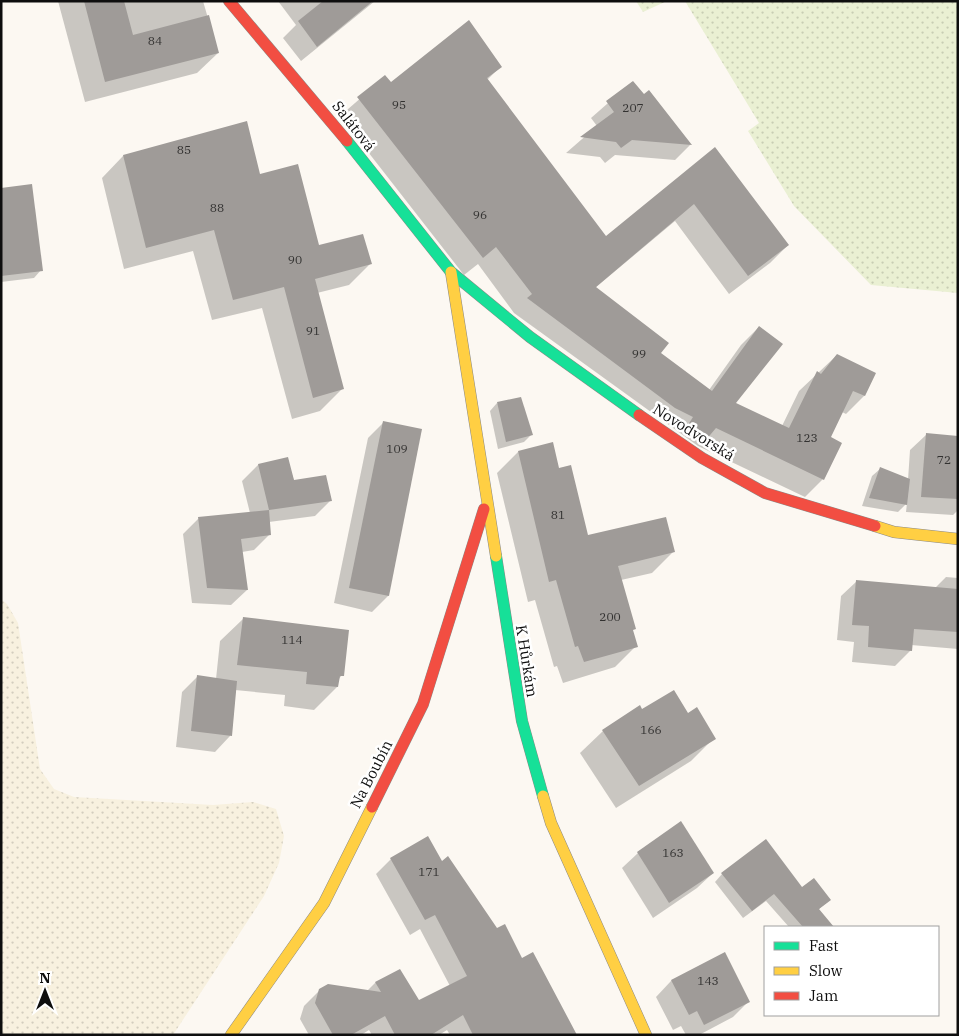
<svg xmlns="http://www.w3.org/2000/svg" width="959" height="1036" viewBox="0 0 959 1036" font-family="'IBM Plex Serif',serif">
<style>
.farmland{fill:url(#farmland-dots)}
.grass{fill:url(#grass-dots)}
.shadow{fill:#0003}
.building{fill:#9f9b98}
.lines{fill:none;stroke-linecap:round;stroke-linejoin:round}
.fast-casing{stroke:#8c8a87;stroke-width:12}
.slow-casing{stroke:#8c8a87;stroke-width:12}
.jam-casing{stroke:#8c8a87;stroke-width:12}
.fast{stroke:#16e098;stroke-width:11}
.slow{stroke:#ffcf43;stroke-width:11}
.jam{stroke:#f24e42;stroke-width:11}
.labels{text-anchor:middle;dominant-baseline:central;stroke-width:5;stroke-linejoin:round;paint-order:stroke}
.number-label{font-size:12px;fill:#323130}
.street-label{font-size:15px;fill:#0e0e0e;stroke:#fff}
</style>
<defs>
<pattern id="farmland-dots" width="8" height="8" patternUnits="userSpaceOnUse" patternTransform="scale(1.25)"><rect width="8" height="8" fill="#f8f1df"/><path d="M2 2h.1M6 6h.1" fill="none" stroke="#d3cdbe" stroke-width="1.8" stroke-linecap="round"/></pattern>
<pattern id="grass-dots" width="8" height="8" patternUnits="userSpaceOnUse" patternTransform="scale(1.25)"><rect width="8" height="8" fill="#eaf0d3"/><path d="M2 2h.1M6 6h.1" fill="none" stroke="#c8cdb4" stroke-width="1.8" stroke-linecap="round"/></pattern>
</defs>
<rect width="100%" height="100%" fill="#fcf8f2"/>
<polygon class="farmland" points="1,599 7,604 18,623 40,769 54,789 74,797 213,805 253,802 276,809 284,836 279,863 264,896 173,1035 1,1035"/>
<g class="grass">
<polygon points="636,1 667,1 643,12"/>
<polygon points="685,1 958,1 958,293 871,285 794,206 748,131 759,123"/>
</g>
<g class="shadow">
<polygon points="58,1 203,1 218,53 197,73 85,102"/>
<polygon points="278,1 375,1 301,61 283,38 296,25"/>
<polygon points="500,67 487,80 605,238 715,149 788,245 770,263 729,294 675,221 595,288 659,353 709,390 741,345 759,327 734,403 782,426 799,391 837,355 874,374 864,396 846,414 842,412 829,438 823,479 805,497 698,446 514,313 478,264 464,275 340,116 385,77 391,84"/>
<polygon points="632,82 644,96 649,92 690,145 675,160 615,155 605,163 600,157 566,153 597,126 591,118"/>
<polygon points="123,156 259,175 318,246 370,264 349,285 317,293 342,389 320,411 292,419 262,308 212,320 193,251 124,269 102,178"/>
<polygon points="1,189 41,270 34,278 1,282"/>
<polygon points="497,403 531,435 524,442 498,449 490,411"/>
<polygon points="384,422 388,596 372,612 334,603 368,438"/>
<polygon points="926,435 958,438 958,510 953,515 906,512 907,503 898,512 862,506 872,476 880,469 908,480 910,450"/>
<polygon points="518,452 558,470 587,536 673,552 652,573 621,580 636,646 615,667 563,683 557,666 554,667 535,600 528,602 497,473"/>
<polygon points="287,459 294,481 330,501 315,516 269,522 270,534 254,550 242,552 247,590 231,605 192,603 183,534 198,519 250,513 242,481 258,465"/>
<polygon points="946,577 958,578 958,649 911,645 911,650 895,666 852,662 854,642 837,640 841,596 857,581 935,588"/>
<polygon points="243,619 342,675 338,680 337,687 314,710 284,706 285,695 235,690 230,736 215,752 176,747 182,692 197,677 216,679 220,641"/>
<polygon points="642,711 688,714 714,738 691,761 616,808 580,753 603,731"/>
<polygon points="638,853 713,873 697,888 653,918 622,868"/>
<polygon points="391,859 442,863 522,960 576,1035 450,1035 447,1030 439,1035 372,1035 369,1030 361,1035 309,1035 300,1019 304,1006 320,990 367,991 375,983 399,971 418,1002 450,986 420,929 410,935 376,874"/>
<polygon points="722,874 802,889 830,899 818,910 832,927 789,927 766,901 743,918 715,882"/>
<polygon points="724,954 749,1001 733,1017 699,1035 686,1035 681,1026 673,1030 656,997 671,981"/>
</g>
<g class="building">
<polygon points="84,1 124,1 133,35 209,15 219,53 105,82"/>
<polygon points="323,1 373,1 317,47 298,21"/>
<polygon points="469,20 502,67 487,78 606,236 715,147 789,245 748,276 694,204 596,287 669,343 661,353 712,391 759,326 783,344 736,403 789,428 817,371 821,374 837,354 876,373 865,396 853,391 831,437 842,443 824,480 716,428 705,441 686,428 693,417 675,408 527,298 532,294 496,247 483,258 357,97 385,75 391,82"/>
<polygon points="633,81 644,94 649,90 692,145 632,140 621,148 616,142 580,137 614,112 606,101"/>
<polygon points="247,121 260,174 298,164 319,245 363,234 372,264 315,279 344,389 313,398 284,287 233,300 214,230 146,248 123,155"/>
<polygon points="32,184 43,271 1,276 1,188"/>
<polygon points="521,397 533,435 506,442 497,402"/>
<polygon points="383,421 422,429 389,596 349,588"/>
<polygon points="926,433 958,436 958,499 921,497"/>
<polygon points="553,442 559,468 571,465 588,535 666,517 675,552 618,566 636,629 633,630 638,647 584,662 578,646 575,647 556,580 549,582 518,451"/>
<polygon points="288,457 294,480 326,475 332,501 269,510 258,464"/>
<polygon points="880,467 910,479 907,505 869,498"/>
<polygon points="269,510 271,535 241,539 248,590 207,588 198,517"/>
<polygon points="856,580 958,589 958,632 914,629 912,651 868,647 869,626 852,625"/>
<polygon points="243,617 349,630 344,676 340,676 338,687 306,684 307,672 237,665"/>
<polygon points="197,675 237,681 232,736 191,731"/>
<polygon points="674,690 688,713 697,707 716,739 639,786 602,730 640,705 642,709"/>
<polygon points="681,821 714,873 669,903 637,852"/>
<polygon points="428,836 442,861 448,856 497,928 505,924 522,958 533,952 577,1035 473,1035 463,1015 431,1035 395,1035 385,1016 351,1035 333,1035 315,1003 319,989 328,984 381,992 375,982 400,969 419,1000 467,976 435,915 425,920 390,858"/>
<polygon points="766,839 802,887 814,878 831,900 819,909 834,927 803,927 774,894 752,911 721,873"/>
<polygon points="725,952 750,1002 704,1025 697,1011 689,1015 671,980"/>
</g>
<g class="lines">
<g class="fast-casing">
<g id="fast">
<polyline points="347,141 451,272 530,337 639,415"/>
<polyline points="496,556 522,721 543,796"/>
</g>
</g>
<g class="slow-casing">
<g id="slow">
<polyline points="451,272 496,556"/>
<polyline points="875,526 894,532 958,539"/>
<polyline points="543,796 551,823 646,1035"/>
<polyline points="231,1035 324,903 372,807"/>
</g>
</g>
<g class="jam-casing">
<g id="jam">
<polyline points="229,1 347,141"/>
<polyline points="639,415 702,458 765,493 875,526"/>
<polyline points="372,807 423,704 484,509"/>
</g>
</g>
<use href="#fast" class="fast"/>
<use href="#slow" class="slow"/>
<use href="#jam" class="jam"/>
</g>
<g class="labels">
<g class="number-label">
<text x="155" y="40">84</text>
<text x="399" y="104">95</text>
<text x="633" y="107">207</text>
<text x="184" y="149">85</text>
<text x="217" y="207">88</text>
<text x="480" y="214">96</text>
<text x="295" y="259">90</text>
<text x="313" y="330">91</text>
<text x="639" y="353">99</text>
<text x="807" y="437">123</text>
<text x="397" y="448">109</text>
<text x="944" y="459">72</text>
<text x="558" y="514">81</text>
<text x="610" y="616">200</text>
<text x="292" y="639">114</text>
<text x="651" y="729">166</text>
<text x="673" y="852">163</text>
<text x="429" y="871">171</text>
<text x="708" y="980">143</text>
</g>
<g class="street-label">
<text transform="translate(354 126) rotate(52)">Salátová</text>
<text transform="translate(694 432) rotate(32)">Novodvorská</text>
<text transform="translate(527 661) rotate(81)">K Hůrkám</text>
<text transform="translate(371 774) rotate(-63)">Na Boubín</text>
</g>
</g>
<rect width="959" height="1036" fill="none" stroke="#0e0e0e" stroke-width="5"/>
<rect x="764" y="926" width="175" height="90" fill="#ffffff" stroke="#9f9f9f"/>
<rect x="774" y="942" width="25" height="8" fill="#16e098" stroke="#9f9f9f"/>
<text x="809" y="951" font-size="15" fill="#0e0e0e">Fast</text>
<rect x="774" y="967" width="25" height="8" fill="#ffcf43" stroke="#9f9f9f"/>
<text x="809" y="976" font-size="15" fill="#0e0e0e">Slow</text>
<rect x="774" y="992" width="25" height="8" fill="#f24e42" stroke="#9f9f9f"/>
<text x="809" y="1001" font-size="15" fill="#0e0e0e">Jam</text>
<g transform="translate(45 991)" stroke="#ffffff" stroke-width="4" paint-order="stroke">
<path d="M0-4L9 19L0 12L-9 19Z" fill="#0e0e0e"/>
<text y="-8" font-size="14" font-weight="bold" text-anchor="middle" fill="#0e0e0e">N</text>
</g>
</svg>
